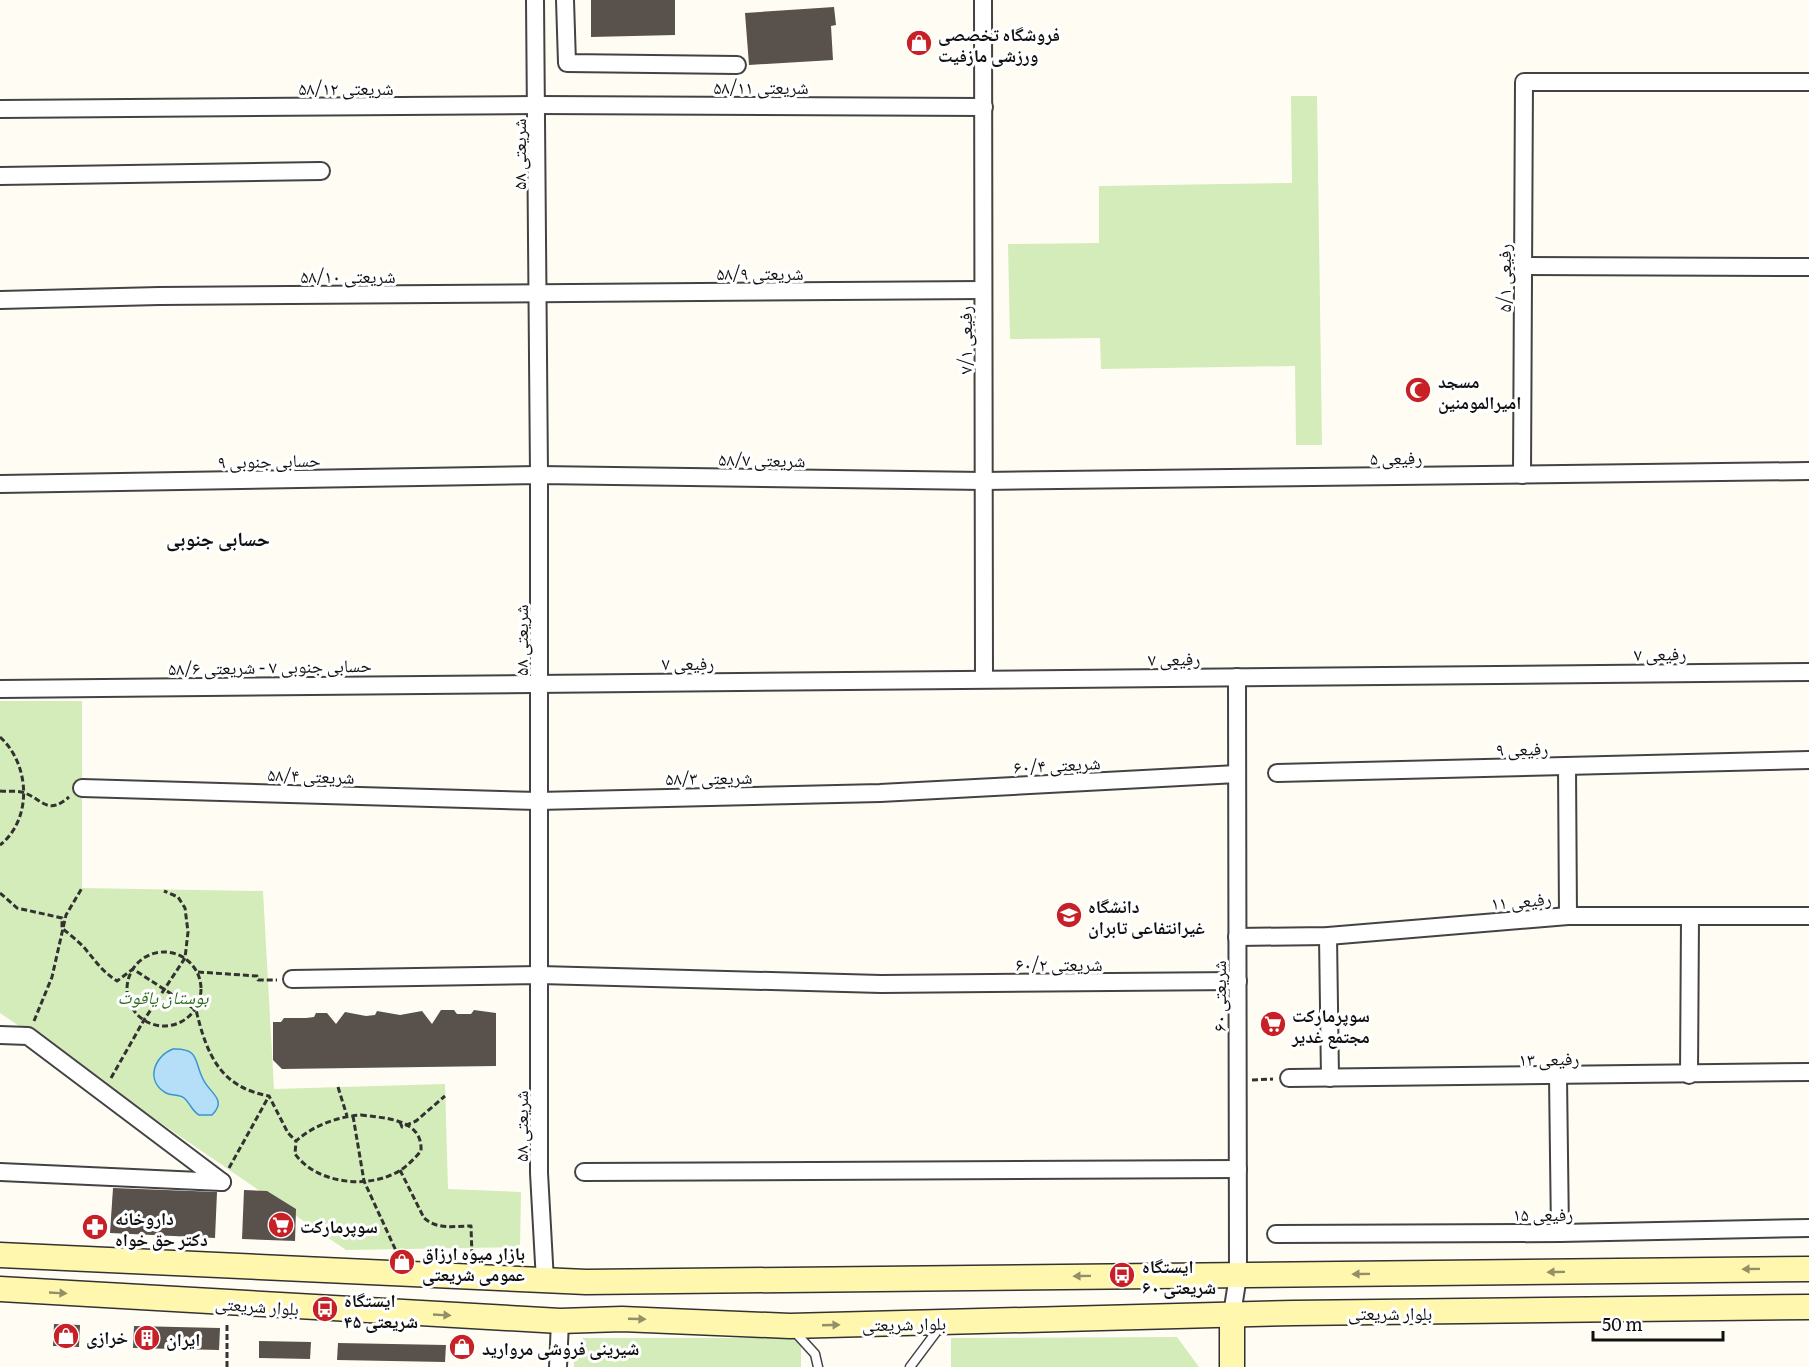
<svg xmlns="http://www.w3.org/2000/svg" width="1809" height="1367" viewBox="0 0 1809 1367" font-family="Literata,'Noto Naskh Arabic',serif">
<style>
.green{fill:#d3ecba}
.water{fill:#b5dff9;stroke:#3994d3;stroke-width:1.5}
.building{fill:#59514c}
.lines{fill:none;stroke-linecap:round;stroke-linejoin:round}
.lane-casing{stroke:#434343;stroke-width:11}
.street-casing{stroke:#434343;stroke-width:20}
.secondary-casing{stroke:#323232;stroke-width:27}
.path{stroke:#323232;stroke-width:3;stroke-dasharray:6 3;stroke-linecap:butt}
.lane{stroke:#fff;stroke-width:8}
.street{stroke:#fff;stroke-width:16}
.secondary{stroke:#fff7ae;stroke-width:24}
.oneway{fill:#938f67}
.labels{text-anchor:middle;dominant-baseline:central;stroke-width:6;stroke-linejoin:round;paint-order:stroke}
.poi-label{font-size:18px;font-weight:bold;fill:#101010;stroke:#fff;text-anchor:start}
.street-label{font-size:18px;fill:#101010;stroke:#fff}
.park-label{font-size:18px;font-style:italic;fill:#2c6c1c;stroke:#fff}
.neighbourhood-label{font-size:20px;font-weight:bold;fill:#101010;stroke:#fff}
</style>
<rect width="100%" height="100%" fill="#fffdf3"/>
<g class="green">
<polygon points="1291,96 1317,96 1322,445 1296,445 1295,366 1101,369 1100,338 1010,339 1008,244 1099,243 1099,186 1292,183"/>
<polygon points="0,701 82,701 82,888 263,891 274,1089 445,1084 448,1189 521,1192 520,1247 346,1250 0,1013"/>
<polygon points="1177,1337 1199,1367 951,1367 951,1338"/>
<polygon points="583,1338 792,1338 801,1346 801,1367 574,1367 574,1352"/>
</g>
<path class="water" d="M173,1049C200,1048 194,1062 203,1079C209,1093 228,1099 212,1115H199C192,1111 190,1103 184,1098C179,1094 172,1096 166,1093C145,1081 154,1056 173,1049Z"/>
<g class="building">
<polygon points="591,0 675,0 675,35 591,37"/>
<polygon points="834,7 836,25 831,26 833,60 749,65 745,13"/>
<polygon points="441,1010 454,1010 457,1014 471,1014 474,1010 496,1013 496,1066 282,1069 273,1060 273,1022 281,1022 284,1018 306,1018 314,1017 316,1013 327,1013 336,1024 345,1012 366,1016 375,1015 377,1011 400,1015 422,1011 432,1024"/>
<polygon points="113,1188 217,1192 215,1238 110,1233"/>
<polygon points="244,1190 267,1191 296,1209 295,1241 242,1239"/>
<polygon points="54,1324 80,1325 79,1347 53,1346"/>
<polygon points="134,1326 220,1328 219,1350 133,1348"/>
<polygon points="259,1341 311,1342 310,1359 259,1358"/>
<polygon points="338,1343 446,1345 445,1362 337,1360"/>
</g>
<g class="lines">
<g class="lane-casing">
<g id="lane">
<polyline points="794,1331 815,1354 818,1367"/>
<polyline points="910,1367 940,1327"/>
</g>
</g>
<g class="street-casing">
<g id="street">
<polyline points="535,0 539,475 539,1173 545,1281"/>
<polyline points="565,0 567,63 737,65"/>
<polyline points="983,0 984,679"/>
<polyline points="0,109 537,105 984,107"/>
<polyline points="0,176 321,171"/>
<polyline points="1523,266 1809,267"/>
<polyline points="0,300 159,296 983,290"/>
<polyline points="1522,475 1524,82 1809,82"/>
<polyline points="0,484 539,475 984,481 1809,471"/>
<polyline points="0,689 1809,672"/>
<polyline points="1567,767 1568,916"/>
<polyline points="1277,773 1809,760"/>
<polyline points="82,788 538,801 880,793 1237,774"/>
<polyline points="1328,936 1330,1078"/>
<polyline points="1237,937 1328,936 1568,916 1809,916"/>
<polyline points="292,979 540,975 881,984 1238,981"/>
<polyline points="0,1035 28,1036 222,1182"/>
<polyline points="1689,1075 1690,917"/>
<polyline points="1558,1077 1560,1233"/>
<polyline points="1289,1078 1809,1072"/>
<polyline points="0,1172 222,1182"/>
<polyline points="584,1172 1238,1169"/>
<polyline points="1276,1234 1560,1233 1809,1228"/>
<polyline points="1232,1314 1238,1276 1237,677"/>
<polyline points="558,1367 560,1321"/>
</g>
</g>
<g class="secondary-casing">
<g id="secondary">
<polyline points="0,1255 586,1282 1809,1269"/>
<polyline points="0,1289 560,1321 622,1319 790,1326 1294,1313 1809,1307"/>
<polyline points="1232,1314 1232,1367"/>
</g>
</g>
<g class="path">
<path d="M0,737C30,764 33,819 0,845"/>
<path d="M0,791C7,792 19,790 25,793C44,801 48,815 69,797"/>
<path d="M0,893L17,908L62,918V928C70,935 80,942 87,951C97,963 103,972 117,981L133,969L196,1010C207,1055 220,1087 269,1096L288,1133L296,1141"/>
<circle cx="164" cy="989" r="37"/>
<polyline points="198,972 257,976 258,980 277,980"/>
<polyline points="34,1021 52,977 66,915 82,888"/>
<polyline points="111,1078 144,1020 185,958 188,932 185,908 178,897 164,891"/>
<polyline points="1252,1080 1273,1079"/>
<polyline points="338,1087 347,1116"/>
<path d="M361,1115C385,1118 423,1119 421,1151C415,1158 408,1165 401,1170C369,1190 317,1184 295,1154L296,1141C314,1125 337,1117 361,1115Z"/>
<polyline points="353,1116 364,1181 397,1253"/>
<polyline points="400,1122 402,1127 416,1121 445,1096"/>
<polyline points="229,1168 269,1096"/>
<path d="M400,1170L424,1218C437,1230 454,1226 471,1226L472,1256"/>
<polyline points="227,1367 227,1323"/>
</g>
<use href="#lane" class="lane"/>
<use href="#street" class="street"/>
<use href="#secondary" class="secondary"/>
</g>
<defs><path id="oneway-solid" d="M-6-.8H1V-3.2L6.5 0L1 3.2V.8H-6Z" transform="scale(1.5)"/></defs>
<g class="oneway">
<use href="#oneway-solid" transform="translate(1751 1269) rotate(179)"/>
<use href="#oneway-solid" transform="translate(1556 1272) rotate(179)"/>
<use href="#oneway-solid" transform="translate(1361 1274) rotate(179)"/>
<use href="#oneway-solid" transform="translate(1082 1276) rotate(179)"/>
<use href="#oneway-solid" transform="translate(58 1293) rotate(3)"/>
<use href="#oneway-solid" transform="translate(442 1315) rotate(3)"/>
<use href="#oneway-solid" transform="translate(637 1319) rotate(2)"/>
<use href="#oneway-solid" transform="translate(831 1325) rotate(-2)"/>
</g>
<defs>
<g id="shop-disc" transform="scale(1.35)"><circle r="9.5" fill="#c72127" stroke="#fff"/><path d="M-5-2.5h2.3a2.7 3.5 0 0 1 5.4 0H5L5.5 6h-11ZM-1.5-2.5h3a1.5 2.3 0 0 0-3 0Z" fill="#fff"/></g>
<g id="mosque-disc" transform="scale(1.35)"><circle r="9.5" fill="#c72127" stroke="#fff"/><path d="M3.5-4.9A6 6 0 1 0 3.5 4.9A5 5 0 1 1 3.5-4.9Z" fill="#fff"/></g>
<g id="university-disc" transform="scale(1.35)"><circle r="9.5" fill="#c72127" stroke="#fff"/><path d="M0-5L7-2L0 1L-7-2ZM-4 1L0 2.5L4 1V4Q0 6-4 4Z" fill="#fff"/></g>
<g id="supermarket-disc" transform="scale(1.35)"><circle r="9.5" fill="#c72127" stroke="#fff"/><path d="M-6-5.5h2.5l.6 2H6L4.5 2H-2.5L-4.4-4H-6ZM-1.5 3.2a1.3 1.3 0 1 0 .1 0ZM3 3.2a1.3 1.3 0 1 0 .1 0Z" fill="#fff"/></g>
<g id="pharmacy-disc" transform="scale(1.35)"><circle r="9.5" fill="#c72127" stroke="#fff"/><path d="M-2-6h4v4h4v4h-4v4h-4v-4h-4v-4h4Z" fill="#fff"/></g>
<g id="bus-disc" transform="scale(1.35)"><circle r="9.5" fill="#c72127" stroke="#fff"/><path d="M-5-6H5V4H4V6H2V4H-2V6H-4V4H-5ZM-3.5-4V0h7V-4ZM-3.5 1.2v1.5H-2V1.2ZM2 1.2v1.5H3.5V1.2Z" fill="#fff"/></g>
<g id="building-disc" transform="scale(1.35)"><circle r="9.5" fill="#c72127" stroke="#fff"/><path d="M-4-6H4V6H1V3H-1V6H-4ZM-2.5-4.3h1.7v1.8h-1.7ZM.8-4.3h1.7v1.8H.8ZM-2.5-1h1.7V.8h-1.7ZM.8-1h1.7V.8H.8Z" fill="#fff"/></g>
</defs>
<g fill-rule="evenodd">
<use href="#shop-disc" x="919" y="43"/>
<use href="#mosque-disc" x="1418" y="390"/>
<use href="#university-disc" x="1069" y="915"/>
<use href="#supermarket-disc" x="1273" y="1024"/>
<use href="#supermarket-disc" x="281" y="1225"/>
<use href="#pharmacy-disc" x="95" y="1227"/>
<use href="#shop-disc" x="402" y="1262"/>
<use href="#bus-disc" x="1122" y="1275"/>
<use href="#bus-disc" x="325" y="1309"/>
<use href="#shop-disc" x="66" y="1336"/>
<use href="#building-disc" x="147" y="1338"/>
<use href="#shop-disc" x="462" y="1347"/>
</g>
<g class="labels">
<g class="poi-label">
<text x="938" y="33">فروشگاه تخصصی<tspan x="938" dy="21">ورزشی مازفیت</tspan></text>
<text x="1438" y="380">مسجد<tspan x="1438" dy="21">امیرالمومنین</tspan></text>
<text x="1088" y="905">دانشگاه<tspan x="1088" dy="21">غیرانتفاعی تابران</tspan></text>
<text x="1292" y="1014">سوپرمارکت<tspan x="1292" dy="21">مجتمع غدیر</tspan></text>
<text x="115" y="1217">داروخانه<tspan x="115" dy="21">دکتر حق خواه</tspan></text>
<text x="300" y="1225">سوپرمارکت</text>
<text x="422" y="1252">بازار میوه ارزاق<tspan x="422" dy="21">عمومی شریعتی</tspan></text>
<text x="1142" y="1265">ایستگاه<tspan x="1142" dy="21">شریعتی ۶۰</tspan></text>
<text x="344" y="1299">ایستگاه<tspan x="344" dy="21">شریعتی ۴۵</tspan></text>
<text x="86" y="1336">خرازی</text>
<text x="166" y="1338">ایران</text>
<text x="482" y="1347">شیرینی فروشی مروارید</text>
</g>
<g class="street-label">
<text x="761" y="86">شریعتی ۵۸/۱۱</text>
<text x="346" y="87">شریعتی ۵۸/۱۲</text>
<text transform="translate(518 154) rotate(-90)">شریعتی ۵۸</text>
<text x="760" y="272">شریعتی ۵۸/۹</text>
<text x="348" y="275">شریعتی ۵۸/۱۰</text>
<text transform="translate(1503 278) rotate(-90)">رفیعی ۵/۱</text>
<text transform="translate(964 340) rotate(-90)">رفیعی ۷/۱</text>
<text transform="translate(1396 457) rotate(-1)">رفیعی ۵</text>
<text transform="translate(762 459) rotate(1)">شریعتی ۵۸/۷</text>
<text transform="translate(269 460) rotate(-1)">حسابی جنوبی ۹</text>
<text transform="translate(520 640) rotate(-90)">شریعتی ۵۸</text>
<text transform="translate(1660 653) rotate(-1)">رفیعی ۷</text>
<text transform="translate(1174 658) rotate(-1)">رفیعی ۷</text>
<text x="688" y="662">رفیعی ۷</text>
<text transform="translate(270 666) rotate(-1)">حسابی جنوبی ۷ - شریعتی ۵۸/۶</text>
<text transform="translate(1522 748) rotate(-1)">رفیعی ۹</text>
<text transform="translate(1057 764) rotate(-3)">شریعتی ۶۰/۴</text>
<text transform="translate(311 775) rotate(2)">شریعتی ۵۸/۴</text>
<text transform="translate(709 777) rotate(-1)">شریعتی ۵۸/۳</text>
<text transform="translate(1521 900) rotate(-5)">رفیعی ۱۱</text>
<text x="1059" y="963">شریعتی ۶۰/۲</text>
<text transform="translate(1218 996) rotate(-90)">شریعتی ۶۰</text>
<text transform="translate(1549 1058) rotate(-1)">رفیعی ۱۳</text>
<text transform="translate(520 1126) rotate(-90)">شریعتی ۵۸</text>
<text x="1543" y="1213">رفیعی ۱۵</text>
<text transform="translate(257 1305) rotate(4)">بلوار شریعتی</text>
<text x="1390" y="1312">بلوار شریعتی</text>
<text transform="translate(904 1323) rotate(-1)">بلوار شریعتی</text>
</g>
<g class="park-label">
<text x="163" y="996">بوستان یاقوت</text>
</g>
<g class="neighbourhood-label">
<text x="218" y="537">حسابی جنوبی</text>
</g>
</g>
<path d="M1593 1331v9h130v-9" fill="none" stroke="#101010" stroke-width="3"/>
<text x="1602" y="1331" font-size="18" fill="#101010" stroke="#ffffff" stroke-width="4.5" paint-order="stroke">50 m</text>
</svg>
